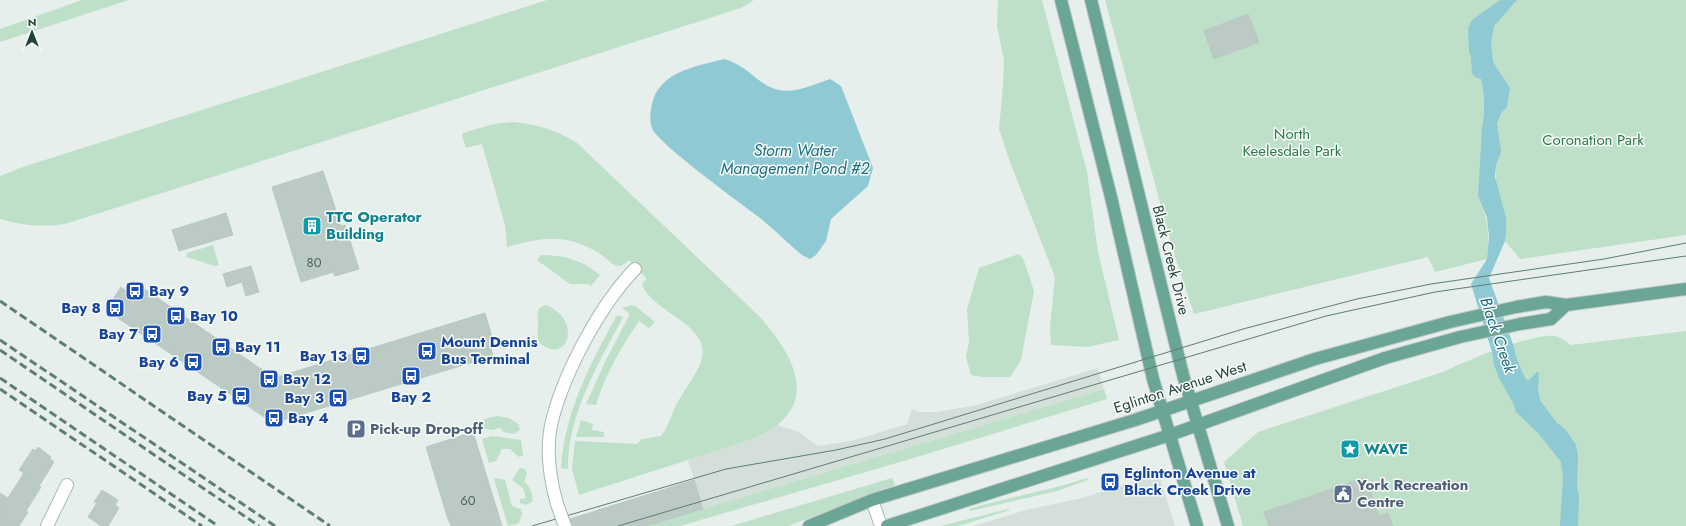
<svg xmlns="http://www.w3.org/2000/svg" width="1686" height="526" viewBox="0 0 1686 526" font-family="Jost,sans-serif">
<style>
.built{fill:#d4dfda}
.green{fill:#bfe0c8}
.water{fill:#8ec9d4}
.building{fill:#bbcac4;stroke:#b8c9c2}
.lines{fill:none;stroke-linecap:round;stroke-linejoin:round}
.minor-casing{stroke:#a8b8b2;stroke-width:14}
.major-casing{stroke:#c2cac8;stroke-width:14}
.minor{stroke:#fff;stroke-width:12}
.major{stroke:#6aa596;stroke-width:12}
.tram{stroke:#5f7d75;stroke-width:1}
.rail{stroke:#5f7d75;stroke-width:3;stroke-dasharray:8 4;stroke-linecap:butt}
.minor-bridge-casing{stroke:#a8b8b2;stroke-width:14;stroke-linecap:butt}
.minor-bridge{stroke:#fff;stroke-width:12}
.labels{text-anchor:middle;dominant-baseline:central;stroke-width:3;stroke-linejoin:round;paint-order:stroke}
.number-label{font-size:13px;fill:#4a645c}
.park-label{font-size:15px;fill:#2d7a4b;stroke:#f7fbf9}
.culture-label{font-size:15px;font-weight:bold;fill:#0d838f;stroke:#f7fbf9;text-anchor:start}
.street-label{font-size:15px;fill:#24423a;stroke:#f7fbf9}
.transit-label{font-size:15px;font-weight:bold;fill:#164399;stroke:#f7fbf9;text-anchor:start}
.service-label{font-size:15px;font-weight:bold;fill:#4e5e75;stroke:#f7fbf9;text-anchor:start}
.water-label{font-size:16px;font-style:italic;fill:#1c6f80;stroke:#f7fbf9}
</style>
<rect width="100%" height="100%" fill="#e6efeb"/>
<g class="built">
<polygon points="1098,368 1104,389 703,509 688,460 753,439 766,433 777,425 799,432 818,446 855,440 907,424 912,409 919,412 937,412 977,405"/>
<polygon points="1154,475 1160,478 1175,526 973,526 1026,510 1082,498"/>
</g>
<g class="green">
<polygon points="82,0 129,0 0,42 0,29"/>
<path d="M547,0H754L741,8L65,224C40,227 24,226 0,219V176L23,167Z"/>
<polygon points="998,0 1042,0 1087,172 1098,252 1119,340 1087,347 1051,345 1050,328 1055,277 1010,162 999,129 1003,85 1004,60 997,26"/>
<path d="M1105,0H1686V235L1520,259L1505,241L1506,217L1496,182V165L1499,157L1478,196C1488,221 1490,232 1487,259L1435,272L1428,257L1194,314L1173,250Z"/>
<path d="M513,122C537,124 555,130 576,142L760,317C799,362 821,409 753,439L579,495L572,469L575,441L637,444L642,439L661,436C670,425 672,410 680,398C687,386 697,374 701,361C711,334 675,318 658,304C651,298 645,293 642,283L647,279L629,260C624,265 620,268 613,264C608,261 604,256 599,253C565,233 543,237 507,247L505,225L482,144L466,148L462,135L463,133L494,124Z"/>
<polygon points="213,245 219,265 215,266 186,257 187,253"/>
<polygon points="1019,254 1023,258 1034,291 1021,360 1010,377 982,377 971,375 966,357 969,342 967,309 979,268"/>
<path d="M541,255C564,255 582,260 600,275L591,286L588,284H570L537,260Z"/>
<path d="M546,305C581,319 569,360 546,347C542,345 539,343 538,339C537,335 538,330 538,326C538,320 537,314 539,308Z"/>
<path d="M631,305L635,306L655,322L649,328L639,321C621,348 605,374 596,405L586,404L606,360L630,314L622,308Z"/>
<path d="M617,315L623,317C599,363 567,415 568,469L561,468C565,410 590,365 617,315Z"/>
<path d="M1686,331V526H1243L1224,462L1258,432L1443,372C1463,362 1535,332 1555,336C1561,338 1566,341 1571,345Z"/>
<polygon points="1104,389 1107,399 907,460 680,526 646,526"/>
<polygon points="497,416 509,418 518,424 520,430 514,434 503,432 501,428 492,430 482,428 481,423 485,419"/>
<polygon points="581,420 593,424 592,430 604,432 604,437 576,437"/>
<polygon points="492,436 521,440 523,456 519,457 510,449 502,449 496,461 489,463 482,439"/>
<path d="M520,468L525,469L527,474L524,482C530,486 534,495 532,502L526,505L520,503V499L526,498L523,488L512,480Z"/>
<polygon points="496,478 505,480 512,506 521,509 522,514 519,523 508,526 494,479"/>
<polygon points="892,478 895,485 788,526 731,526"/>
<path d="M1087,478L1088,480L1057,491L970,511L969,509C1008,497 1048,491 1087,478Z"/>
<polygon points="1008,509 1010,510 958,526 941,526"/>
</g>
<g class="water">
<path d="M1500,0H1517L1494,26L1491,43L1493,62L1510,88L1507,107L1502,112L1497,123L1501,152L1496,165L1495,177L1506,217V233L1505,241L1489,278L1514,347L1516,357L1525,378L1527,380H1529L1537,372L1539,373L1538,390L1540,400L1556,422L1566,430L1576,445L1578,455L1577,489L1579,496L1578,526H1560L1563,477L1561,462L1538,433L1516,412L1513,403L1499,378L1494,365L1492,352L1471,284L1487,259L1489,237L1487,218L1478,196L1482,128C1485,113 1485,95 1481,79L1475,77L1472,73L1471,56L1469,52L1468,28L1472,20Z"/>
<path d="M724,59C738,63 745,69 756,78C783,100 801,89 830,79L841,86L873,168L868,186L831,219L826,241L816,255L810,259L802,255C786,242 772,227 756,215C739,202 656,142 652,128C650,122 650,116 651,110C655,72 694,67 724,59Z"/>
</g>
<g class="building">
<polygon points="1248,14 1259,42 1214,59 1204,31"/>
<polygon points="323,171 341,226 345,225 359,269 335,276 333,272 301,282 272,187"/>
<polygon points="226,213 233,235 179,251 172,230"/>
<polygon points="251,266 259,292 246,296 242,282 227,287 223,274"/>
<polygon points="133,281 274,378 485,313 494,344 490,345 493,356 273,423 106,310 121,287 126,291"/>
<polygon points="473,432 502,526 451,526 448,519 426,447"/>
<polygon points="38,447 51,457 50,459 54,462 39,486 41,487 26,511 28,512 19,526 0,526 0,493 8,498 24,473 19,470 33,449 36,451"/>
<polygon points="1366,477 1379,516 1388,513 1393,526 1269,526 1264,512"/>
<polygon points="694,480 703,509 646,526 572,526 570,519"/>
<polygon points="102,490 118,500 115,505 119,508 108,526 101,526 88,517 97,503 94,502"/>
</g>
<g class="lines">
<g class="minor-casing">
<g id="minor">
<polyline points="872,500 881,526"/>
<path d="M557,504C549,476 545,446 553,417C566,369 601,304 635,269"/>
<polyline points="47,526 67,485"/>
</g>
</g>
<g class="major-casing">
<g id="major">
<polyline points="1061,0 1111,197 1153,379 1197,526"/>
<polyline points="1091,0 1183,375 1228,526"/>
<polyline points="809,526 872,500 1135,420 1315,359 1450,322 1516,307 1546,302 1566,305 1686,289"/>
<polyline points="887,526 1170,435 1385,358 1460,337 1520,324 1551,319 1566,305"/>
</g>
</g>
<use href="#minor" class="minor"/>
<use href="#major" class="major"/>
<g class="tram">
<polyline points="532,526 726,469 836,450 885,439 1243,329 1357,299 1431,284 1604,259 1686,243"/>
<polyline points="618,526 1326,316 1435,292 1686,256"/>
</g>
<g class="rail">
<polyline points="0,301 330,526"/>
<polyline points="0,340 275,526"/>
<polyline points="0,350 259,526"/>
<polyline points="0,378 218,526"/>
<polyline points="0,389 202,526"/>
</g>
<g class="minor-bridge-casing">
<polyline id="minor-bridge" points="557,504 565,526"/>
</g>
<use href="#minor-bridge" class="minor-bridge"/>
</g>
<defs>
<g id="building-square" transform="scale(1)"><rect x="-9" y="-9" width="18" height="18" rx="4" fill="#0f9aa8" stroke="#f7fbf9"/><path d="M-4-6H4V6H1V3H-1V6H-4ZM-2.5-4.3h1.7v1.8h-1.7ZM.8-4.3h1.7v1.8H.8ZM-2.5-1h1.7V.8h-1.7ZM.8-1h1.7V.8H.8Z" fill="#fff"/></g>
<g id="bus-square" transform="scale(1)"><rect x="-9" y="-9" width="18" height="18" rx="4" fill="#1a4fb4" stroke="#f7fbf9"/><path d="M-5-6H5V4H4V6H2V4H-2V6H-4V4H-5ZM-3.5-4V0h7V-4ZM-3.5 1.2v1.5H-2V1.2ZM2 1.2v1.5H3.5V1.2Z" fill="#fff"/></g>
<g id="parking-square" transform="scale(1)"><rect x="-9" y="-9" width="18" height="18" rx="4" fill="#5c6f8a" stroke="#f7fbf9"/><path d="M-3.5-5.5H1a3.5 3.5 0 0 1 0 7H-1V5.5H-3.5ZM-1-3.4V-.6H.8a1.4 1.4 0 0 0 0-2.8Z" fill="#fff"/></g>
<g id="sight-square" transform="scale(1)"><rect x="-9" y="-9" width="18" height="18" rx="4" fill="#0f9aa8" stroke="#f7fbf9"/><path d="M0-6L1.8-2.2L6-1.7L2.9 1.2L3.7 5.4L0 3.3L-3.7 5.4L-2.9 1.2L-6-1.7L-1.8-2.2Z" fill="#fff"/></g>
<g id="civic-square" transform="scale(1)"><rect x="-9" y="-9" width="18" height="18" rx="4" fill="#5c6f8a" stroke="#f7fbf9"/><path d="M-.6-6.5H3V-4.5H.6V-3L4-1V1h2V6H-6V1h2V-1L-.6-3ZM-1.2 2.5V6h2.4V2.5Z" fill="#fff"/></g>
</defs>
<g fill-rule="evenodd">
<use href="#building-square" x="312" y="226"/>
<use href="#bus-square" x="135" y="291"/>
<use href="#bus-square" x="115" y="308"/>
<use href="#bus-square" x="176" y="316"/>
<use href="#bus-square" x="152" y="334"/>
<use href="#bus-square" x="221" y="347"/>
<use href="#bus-square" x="427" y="351"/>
<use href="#bus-square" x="361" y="356"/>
<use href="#bus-square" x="193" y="362"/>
<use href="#bus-square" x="411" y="376"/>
<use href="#bus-square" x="269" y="379"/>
<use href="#bus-square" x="241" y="396"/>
<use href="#bus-square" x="338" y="398"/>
<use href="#bus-square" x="274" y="418"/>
<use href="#parking-square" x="356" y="429"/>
<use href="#sight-square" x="1350" y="449"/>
<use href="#bus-square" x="1110" y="482"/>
<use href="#civic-square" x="1343" y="494"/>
</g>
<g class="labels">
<g class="number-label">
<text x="314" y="262">80</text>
<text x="468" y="500">60</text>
</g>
<g class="park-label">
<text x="1292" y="134">North<tspan x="1292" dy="17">Keelesdale Park</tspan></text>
<text x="1593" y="140">Coronation Park</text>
</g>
<g class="culture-label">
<text x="326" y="217">TTC Operator<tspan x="326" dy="17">Building</tspan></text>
<text x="1364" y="449">WAVE</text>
</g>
<g class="street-label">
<text transform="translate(1171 260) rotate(76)">Black Creek Drive</text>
<text transform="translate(1180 387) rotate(-18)">Eglinton Avenue West</text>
</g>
<g class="transit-label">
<text x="149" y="291">Bay 9</text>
<text x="101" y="308" text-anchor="end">Bay 8</text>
<text x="190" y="316">Bay 10</text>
<text x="138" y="334" text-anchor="end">Bay 7</text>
<text x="441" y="342">Mount Dennis<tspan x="441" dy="17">Bus Terminal</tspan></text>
<text x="235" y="347">Bay 11</text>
<text x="347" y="356" text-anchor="end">Bay 13</text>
<text x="179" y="362" text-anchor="end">Bay 6</text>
<text x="283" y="379">Bay 12</text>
<text x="227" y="396" text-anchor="end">Bay 5</text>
<text x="411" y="397" text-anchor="middle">Bay 2</text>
<text x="324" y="398" text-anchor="end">Bay 3</text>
<text x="288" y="418">Bay 4</text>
<text x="1124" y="473">Eglinton Avenue at<tspan x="1124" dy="17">Black Creek Drive</tspan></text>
</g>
<g class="service-label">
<text x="370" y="429">Pick-up Drop-off</text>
<text x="1357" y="485">York Recreation<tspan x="1357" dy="17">Centre</tspan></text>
</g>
<g class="water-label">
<text x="795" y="150">Storm Water<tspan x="795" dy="18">Management Pond #2</tspan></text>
<text transform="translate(1498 335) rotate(71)">Black Creek</text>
</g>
</g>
<g transform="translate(32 32)" stroke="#f7fbf9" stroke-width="3" paint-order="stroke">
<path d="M0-3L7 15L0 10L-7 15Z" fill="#24423a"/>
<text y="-6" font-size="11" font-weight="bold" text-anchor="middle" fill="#24423a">N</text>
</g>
</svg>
